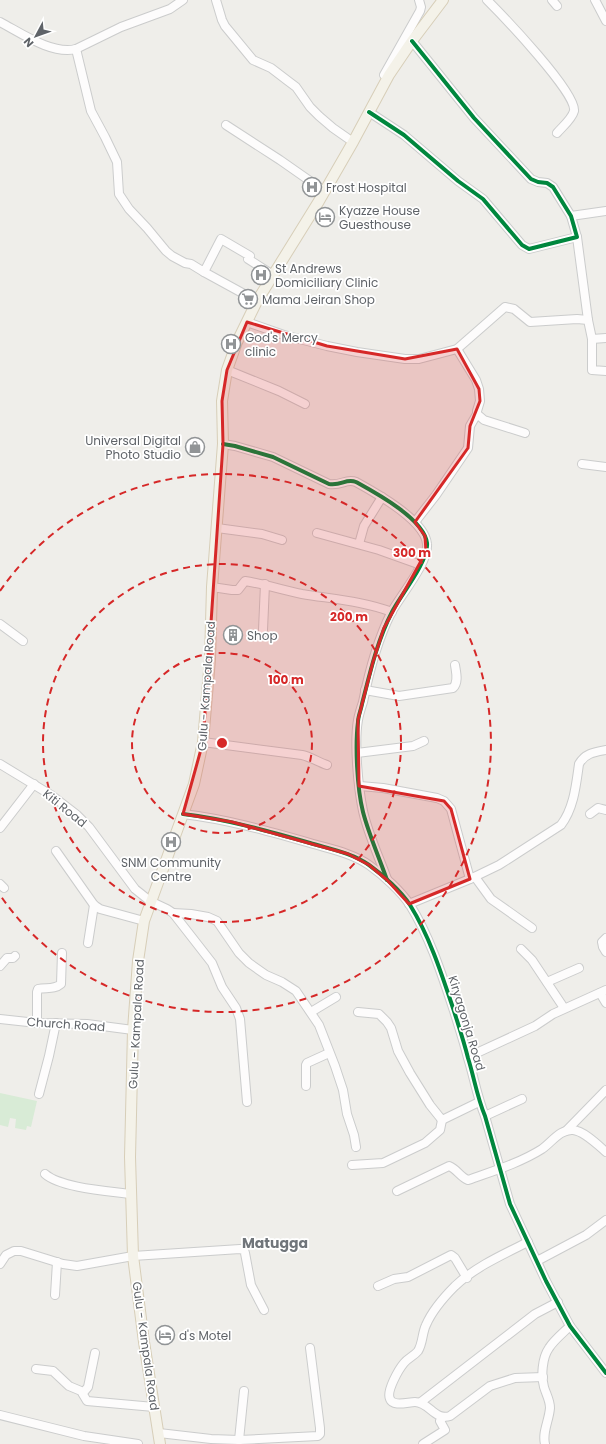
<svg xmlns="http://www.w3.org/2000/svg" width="606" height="1444" viewBox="0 0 606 1444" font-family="Poppins,sans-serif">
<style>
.green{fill:#d8ebd6}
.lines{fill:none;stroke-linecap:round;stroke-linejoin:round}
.minor-casing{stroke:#cbcccc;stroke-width:10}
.major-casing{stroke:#d7ceb8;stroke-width:12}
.minor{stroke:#fdfcfc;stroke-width:8}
.major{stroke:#f4f2e9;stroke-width:10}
.cycleway-casing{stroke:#fff;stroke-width:6}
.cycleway{stroke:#00873e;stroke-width:4}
.marked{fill:#d62828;fill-opacity:0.2;stroke:#d62828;stroke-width:3;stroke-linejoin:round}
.ring{fill:none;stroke:#d62828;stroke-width:2;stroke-dasharray:7 5}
.labels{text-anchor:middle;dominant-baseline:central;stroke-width:3.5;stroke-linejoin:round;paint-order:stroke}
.poi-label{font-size:12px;fill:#5f6368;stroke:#fff;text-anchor:start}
.street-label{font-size:12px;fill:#5f6368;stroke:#fff}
.quarter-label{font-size:14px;font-weight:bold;fill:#70757a;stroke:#fff}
.centre{fill:#d62828;stroke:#fff;stroke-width:2}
.ring-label{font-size:12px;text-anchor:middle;font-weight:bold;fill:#d62828;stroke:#fff;stroke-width:3.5;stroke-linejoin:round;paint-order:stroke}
</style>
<rect width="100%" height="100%" fill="#efeeea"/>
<polygon class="green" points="0,1093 37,1101 31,1127 27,1126 26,1130 15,1128 16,1119 10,1118 8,1127 0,1125"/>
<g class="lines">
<g class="minor-casing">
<g id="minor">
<polyline points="216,0 222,20 225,26 253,60 271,68 288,81 296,87 310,107 319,116 333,128 353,142"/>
<path d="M487,0C502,15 577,93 574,111C572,119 562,127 557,133"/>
<polyline points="552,0 557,6"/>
<polyline points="595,0 606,21"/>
<path d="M0,22C21,33 52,55 76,49L121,27L170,9L183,0"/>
<polyline points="76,49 91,111 105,137 117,162 119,194 129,209 147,228 166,251 172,256 185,263 191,264 204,272 221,239 250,256 248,259 273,275"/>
<polyline points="384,75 420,11 421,7 419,0"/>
<polyline points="369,112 404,135 458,181 483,199 522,245 529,249 577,237 571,216 553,187 547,183 538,182 531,179 474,118 412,41"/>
<polyline points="226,125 280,160 320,188 321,196"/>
<polyline points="571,216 606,211"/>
<polyline points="577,237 588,320"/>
<polyline points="204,272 257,301"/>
<polyline points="247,322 284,335 327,346 357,352 405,359 419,359 457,349 505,307 514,309 530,322 577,319 588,320 592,339"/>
<polyline points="606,338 592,339 592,370 606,371"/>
<polyline points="227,370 279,391 305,404"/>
<polyline points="477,414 484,420 525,433"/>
<path d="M223,444L235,446L273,457L329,484C342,486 346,478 356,482C376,493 425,520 427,544C429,562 400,596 391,613C377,641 369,672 363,702C361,708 359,714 358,720C354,743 358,787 363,811C368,834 379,857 387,879"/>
<polyline points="582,464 606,467"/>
<polyline points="415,522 436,495 468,448 470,426 477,414 477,411 480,401 479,389 476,380 457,349"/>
<polyline points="217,528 262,534 282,540"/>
<polyline points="317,533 379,550 421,565"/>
<polyline points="359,544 364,526 382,497"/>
<path d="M212,587L232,590H238L245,581C264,584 283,590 302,594C332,599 363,601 392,612"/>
<polyline points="0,624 23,641"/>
<polyline points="263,630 265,584"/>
<path d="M365,690L399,696L453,688C459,682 456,672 455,665"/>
<path d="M203,742L302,755C311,757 318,762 327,765"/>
<polyline points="357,753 413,746 424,741"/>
<polyline points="0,764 51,795 77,815 89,827 135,889 150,901 167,909 173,913 212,963 222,987 236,1008 240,1019 247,1102"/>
<polyline points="360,786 383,788 437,798 444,801 451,809 470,879"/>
<path d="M183,814C226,819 268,831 310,843C330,849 352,853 369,865C383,875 401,891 410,905C430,937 442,975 454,1011C459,1027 464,1042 468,1058C474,1077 477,1097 485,1116L510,1204L546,1281L570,1326L606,1373"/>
<polyline points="590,814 598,808 606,810"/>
<polyline points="0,828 34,784"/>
<polyline points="56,851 94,905 100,909 144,921"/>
<polyline points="475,877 491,899 532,928"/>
<polyline points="0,884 4,888"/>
<path d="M409,904L470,879L499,865L561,825C574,808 576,785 579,764C585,753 595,752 606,750"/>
<polyline points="173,913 191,914 208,917 217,921 239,953 249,963 266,975 282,982 296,991 319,1025 335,1066 343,1090 347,1114 354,1135 356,1147"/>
<polyline points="606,938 602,942 603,947 606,952"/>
<polyline points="88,943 94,905"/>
<polyline points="521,949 532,960 564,1008"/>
<polyline points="0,966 7,958 13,958 15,956"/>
<polyline points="547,982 579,968"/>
<polyline points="600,993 606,1003"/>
<polyline points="311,1012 336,997"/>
<polyline points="358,1012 379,1014 387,1022 391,1028 398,1051 410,1073 430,1105 442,1120 479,1102"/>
<polyline points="0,1019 37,1023 87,1024 133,1030"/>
<path d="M37,1023V992L38,989C46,987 54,990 61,984L62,953"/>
<polyline points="468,1057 535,1026 553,1014 606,990"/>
<polyline points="306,1086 306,1065 307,1063 329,1053"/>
<polyline points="39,1094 49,1056 56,1023"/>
<polyline points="485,1116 522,1099"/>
<polyline points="566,1131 606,1090"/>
<polyline points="352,1165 383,1163 425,1143 440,1130 442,1120"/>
<path d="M45,1174C61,1188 109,1191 131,1194"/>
<path d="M397,1191L449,1166C457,1169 460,1177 468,1180C493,1171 520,1163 542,1149C552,1142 560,1129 573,1130C584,1131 598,1145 606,1152"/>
<path d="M528,1242C504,1254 475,1267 455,1286C445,1296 432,1311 426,1325C422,1333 423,1343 418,1351C414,1356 408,1358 404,1363C399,1369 386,1391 390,1399C393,1407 408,1402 415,1402C429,1402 435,1421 450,1416L490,1386L515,1378L543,1377"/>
<polyline points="537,1261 586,1235 606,1220"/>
<polyline points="0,1264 6,1255 14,1251 21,1251 63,1264 77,1266 133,1256 240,1249 244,1250 245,1253 251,1285 264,1310"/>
<polyline points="378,1286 394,1279 408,1277 451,1255 455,1258 467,1278"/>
<polyline points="55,1295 57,1262"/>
<polyline points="36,1369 53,1371 69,1386 81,1391 87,1401 154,1407"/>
<polyline points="83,1393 88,1387 95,1353"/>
<polyline points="421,1402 535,1314 558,1302"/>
<polyline points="0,1415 84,1436 138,1444"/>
<polyline points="159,1433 211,1439 239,1440 318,1436 320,1434 320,1428 310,1348"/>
<polyline points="239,1440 244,1391"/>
<polyline points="423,1444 445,1430 440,1421 443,1417"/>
<path d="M545,1444C542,1432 549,1421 550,1408C550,1400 546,1394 544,1387C541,1376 542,1358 549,1348C554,1340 563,1333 570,1326"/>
</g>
</g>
<g class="major-casing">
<polyline id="major" points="160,1444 144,1342 133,1256 130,1157 133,1030 138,961 144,921 194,784 203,742 210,659 212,587 223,444 222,401 227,370 237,342 257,301 319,201 353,142 389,75 412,41 443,0"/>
</g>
<use href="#minor" class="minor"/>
<use href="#major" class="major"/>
<g class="cycleway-casing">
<g id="cycleway">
<polyline points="369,112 404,135 458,181 483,199 522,245 529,249 577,237 571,216 553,187 547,183 538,182 531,179 474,118 412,41"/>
<path d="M223,444L235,446L273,457L329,484C342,486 346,478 356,482C376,493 424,519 427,543C429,561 400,596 392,612C377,641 370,673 362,704C361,710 358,716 358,722C355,746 357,788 363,812C369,835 379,857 387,880"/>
<path d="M183,814C226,819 268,831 310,843C330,849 352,853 369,865C383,875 401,891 410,905C430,937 442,975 454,1011C459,1027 464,1042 468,1058C474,1077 477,1097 485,1116L510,1204L546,1281L570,1326L606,1373"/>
</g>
</g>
<use href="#cycleway" class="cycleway"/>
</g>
<path class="marked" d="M247,322L327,346L405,359L457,349L479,389L480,401L470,426L468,448L415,522L425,536L426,552L384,628L373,662L358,720L359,786L444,801L451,809L470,879L409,904L387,880L369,865L348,854L232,822L183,814L203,742L223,444L222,401L227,370Z"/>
<g class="ring">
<circle cx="222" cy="743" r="90"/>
<circle cx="222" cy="743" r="179"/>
<path d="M0 591A269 269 0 1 1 0 895"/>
</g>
<defs>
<g id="hospital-ring" transform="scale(1)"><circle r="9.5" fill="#fff" stroke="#919496" stroke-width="1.5"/><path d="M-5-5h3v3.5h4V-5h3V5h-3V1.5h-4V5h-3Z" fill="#919496"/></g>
<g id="hotel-ring" transform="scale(1)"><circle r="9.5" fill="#fff" stroke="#919496" stroke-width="1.5"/><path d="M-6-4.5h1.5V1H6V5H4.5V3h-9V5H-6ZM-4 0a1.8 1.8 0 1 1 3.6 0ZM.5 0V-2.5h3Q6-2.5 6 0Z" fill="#919496"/></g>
<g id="supermarket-ring" transform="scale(1)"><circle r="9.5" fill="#fff" stroke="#919496" stroke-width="1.5"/><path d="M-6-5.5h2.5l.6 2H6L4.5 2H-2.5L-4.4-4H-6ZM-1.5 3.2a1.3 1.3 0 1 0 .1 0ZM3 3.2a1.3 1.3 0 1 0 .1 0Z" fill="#919496"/></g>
<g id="shop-ring" transform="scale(1)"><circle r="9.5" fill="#fff" stroke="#919496" stroke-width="1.5"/><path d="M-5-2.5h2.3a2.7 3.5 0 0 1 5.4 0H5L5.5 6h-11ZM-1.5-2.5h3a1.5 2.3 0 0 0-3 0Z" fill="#919496"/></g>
<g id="building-ring" transform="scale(1)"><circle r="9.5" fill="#fff" stroke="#919496" stroke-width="1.5"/><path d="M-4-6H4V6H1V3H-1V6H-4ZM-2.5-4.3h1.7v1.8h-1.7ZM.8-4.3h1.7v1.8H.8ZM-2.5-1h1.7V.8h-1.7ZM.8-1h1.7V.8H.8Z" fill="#919496"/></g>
</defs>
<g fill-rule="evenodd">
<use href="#hospital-ring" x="312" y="187"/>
<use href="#hotel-ring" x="325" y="217"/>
<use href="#hospital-ring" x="261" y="275"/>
<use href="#supermarket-ring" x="248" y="299"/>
<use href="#hospital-ring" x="231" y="344"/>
<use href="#shop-ring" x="195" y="447"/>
<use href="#building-ring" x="233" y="635"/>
<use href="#hospital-ring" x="171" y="842"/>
<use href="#hotel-ring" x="165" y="1335"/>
</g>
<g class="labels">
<g class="poi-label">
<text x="326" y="187">Frost Hospital</text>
<text x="339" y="210">Kyazze House<tspan x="339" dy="14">Guesthouse</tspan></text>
<text x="275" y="268">St Andrews<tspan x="275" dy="14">Domiciliary Clinic</tspan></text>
<text x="262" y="299">Mama Jeiran Shop</text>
<text x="245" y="337">God's Mercy<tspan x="245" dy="14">clinic</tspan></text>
<text x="181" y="440" text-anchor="end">Universal Digital<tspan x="181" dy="14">Photo Studio</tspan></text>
<text x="247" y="635">Shop</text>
<text x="171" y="862" text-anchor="middle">SNM Community<tspan x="171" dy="14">Centre</tspan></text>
<text x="179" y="1335">d's Motel</text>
</g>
<g class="street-label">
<text transform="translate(206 686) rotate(-86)">Gulu - Kampala Road</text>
<text transform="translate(65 808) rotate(39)">Kiti Road</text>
<text transform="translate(467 1023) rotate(73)">Kiryagonja Road</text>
<text transform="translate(66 1024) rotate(4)">Church Road</text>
<text transform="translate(136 1024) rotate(-87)">Gulu - Kampala Road</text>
<text transform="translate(146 1346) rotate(82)">Gulu - Kampala Road</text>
</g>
<g class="quarter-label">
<text x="275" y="1243">Matugga</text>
</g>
</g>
<circle cx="222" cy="743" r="6" class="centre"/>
<g class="ring-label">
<text x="412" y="557">300 m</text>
<text x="349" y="621">200 m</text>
<text x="286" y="684">100 m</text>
</g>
<g transform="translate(36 36) rotate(229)" stroke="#ffffff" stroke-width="3" paint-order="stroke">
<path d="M0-3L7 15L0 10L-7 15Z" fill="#5f6368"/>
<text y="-6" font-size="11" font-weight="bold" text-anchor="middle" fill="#5f6368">N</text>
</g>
</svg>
